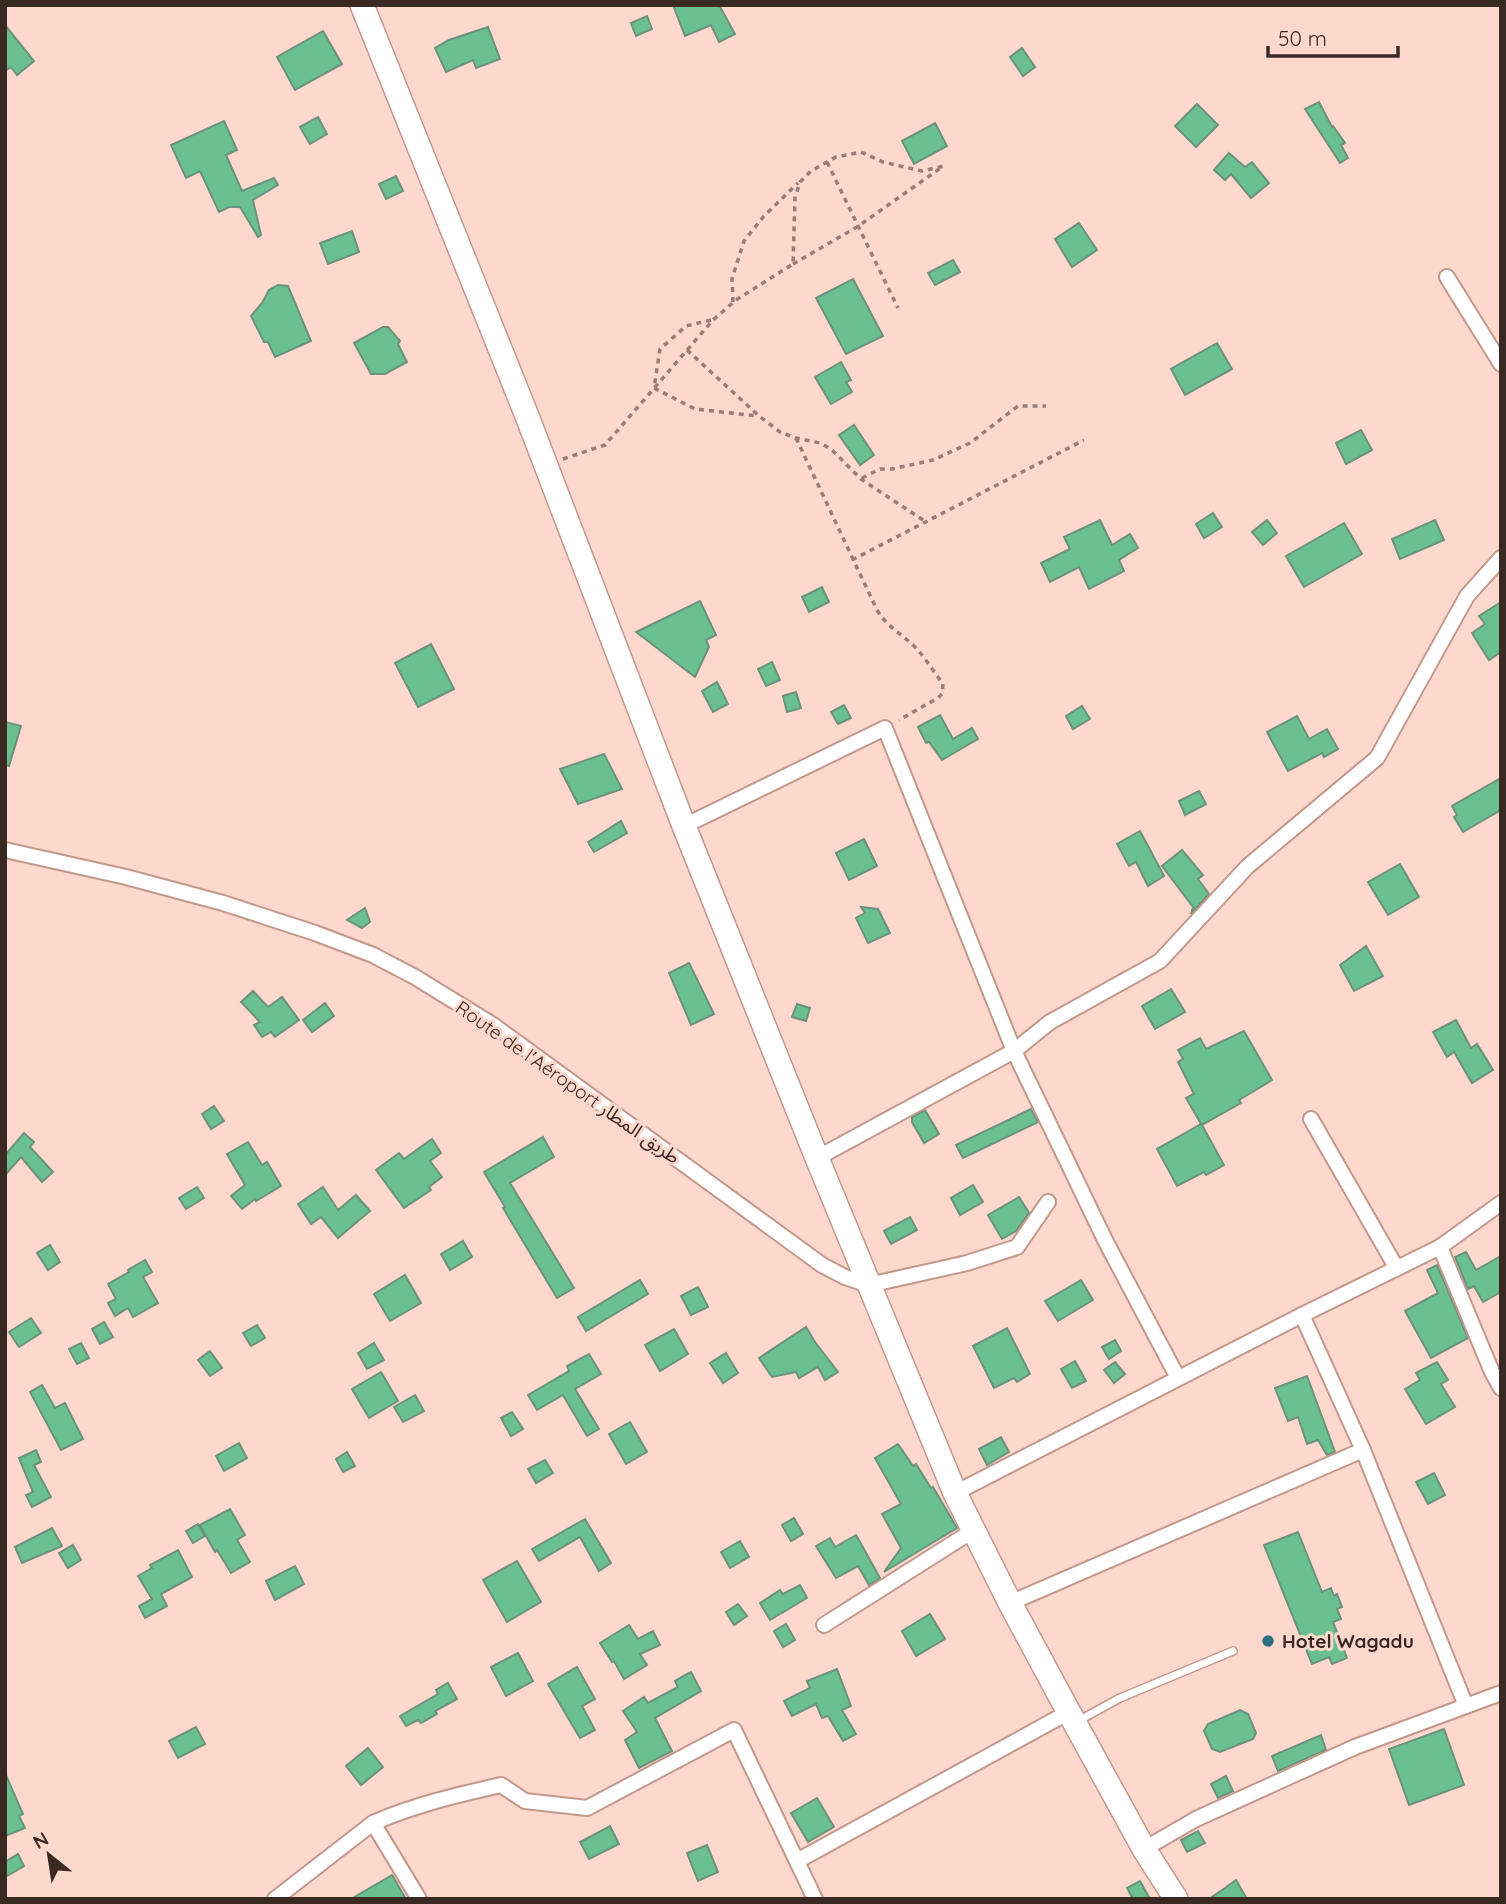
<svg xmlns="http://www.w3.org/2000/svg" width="1506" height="1904" viewBox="0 0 1506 1904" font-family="Quicksand,'Noto Sans Arabic',sans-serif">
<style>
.building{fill:#6ac08f;stroke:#6b927a;stroke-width:2}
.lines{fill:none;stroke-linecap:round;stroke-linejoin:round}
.lane-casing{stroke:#c3988b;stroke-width:10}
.street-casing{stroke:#c3988b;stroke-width:18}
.primary-casing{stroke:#c3988b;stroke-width:26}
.path{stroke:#997d76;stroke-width:3.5;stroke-dasharray:5 5;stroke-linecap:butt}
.lane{stroke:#fff;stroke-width:7}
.street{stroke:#fff;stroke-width:14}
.primary{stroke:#fff;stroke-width:23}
.poi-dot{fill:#2d7082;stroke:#fed8cd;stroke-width:2.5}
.labels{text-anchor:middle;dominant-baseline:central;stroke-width:6;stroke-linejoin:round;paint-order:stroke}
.street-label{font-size:19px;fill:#3a2823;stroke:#fed8cd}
.poi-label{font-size:19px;font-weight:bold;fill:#3a2823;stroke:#fed8cd;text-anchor:start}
</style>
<rect width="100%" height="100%" fill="#fed8cd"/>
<g class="building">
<polygon points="673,5 719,5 735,34 719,42 711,25 685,36"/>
<polygon points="647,16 652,29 636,36 631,23"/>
<polygon points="5,25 34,61 17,75 11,67 5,71"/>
<polygon points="488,27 500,59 476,68 473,60 446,72 435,48 449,40"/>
<polygon points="323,31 342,64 295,90 277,57"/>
<polygon points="1022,48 1035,67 1023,76 1010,57"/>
<polygon points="1319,102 1332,127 1333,126 1345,143 1341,145 1348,158 1340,163 1305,109"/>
<polygon points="1197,104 1218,125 1196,147 1175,126"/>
<polygon points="318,117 327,134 310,144 300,127"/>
<polygon points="224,121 237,150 226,155 242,191 274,178 278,185 253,200 261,235 258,237 240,207 229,207 219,212 200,171 186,178 171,145"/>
<polygon points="935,123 947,146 914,164 902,141"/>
<polygon points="1229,153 1245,167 1252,162 1269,183 1251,198 1231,174 1225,180 1214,170"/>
<polygon points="396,176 403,191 386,199 379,184"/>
<polygon points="1079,223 1097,250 1072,267 1055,239"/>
<polygon points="352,231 359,252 328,264 320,243"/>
<polygon points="953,260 960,272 935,285 928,273"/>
<polygon points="853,279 883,336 846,354 816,298"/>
<polygon points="278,285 288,286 311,341 275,357 268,342 264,342 251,316 262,303 269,290"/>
<polygon points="383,327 388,327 400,341 398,344 407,362 385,374 371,374 354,343"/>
<polygon points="1217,343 1232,369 1185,395 1171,369"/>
<polygon points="841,362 851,380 846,382 852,392 831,404 815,377"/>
<polygon points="854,425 874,455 860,465 839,435"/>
<polygon points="1361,430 1372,450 1346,464 1336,443"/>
<polygon points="1213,513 1222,527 1204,538 1196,524"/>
<polygon points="1100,520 1112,545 1130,534 1138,548 1119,560 1124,571 1089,589 1079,567 1050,582 1041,563 1070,549 1064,537"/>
<polygon points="1267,520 1277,533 1263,545 1252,532"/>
<polygon points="1435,520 1444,540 1400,559 1392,539"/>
<polygon points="1344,523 1362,554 1304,587 1286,556"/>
<polygon points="822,587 829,602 809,612 802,597"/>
<polygon points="700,601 716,635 706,640 709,647 695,677 636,632"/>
<polygon points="1501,602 1501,652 1489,660 1472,633 1485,624 1479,616"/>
<polygon points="431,644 454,689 418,707 395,663"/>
<polygon points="772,662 780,680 766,686 758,669"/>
<polygon points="717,682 728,704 713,712 702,691"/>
<polygon points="796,692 801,708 787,712 783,696"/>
<polygon points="844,705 851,718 838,724 831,712"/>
<polygon points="1082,706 1090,719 1073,729 1066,716"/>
<polygon points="940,715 953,739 972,728 978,739 942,760 929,742 926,743 918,727"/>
<polygon points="1297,716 1309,739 1327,729 1338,749 1324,757 1322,753 1288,771 1267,732"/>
<polygon points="5,722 21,726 9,766 5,765"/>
<polygon points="604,754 622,789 578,804 560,769"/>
<polygon points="1501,778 1501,810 1463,832 1454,817 1457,815 1452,806"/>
<polygon points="1199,791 1206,804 1185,815 1179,801"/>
<polygon points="621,821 627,833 594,852 588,842"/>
<polygon points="1140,831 1164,876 1148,886 1136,862 1129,866 1117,844"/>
<polygon points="864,839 877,866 849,880 836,853"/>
<polygon points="1182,850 1203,875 1198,879 1209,894 1191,914 1193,907 1162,866"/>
<polygon points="1400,864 1419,897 1388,915 1368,882"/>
<polygon points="861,907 878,909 890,933 868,943 856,918 865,913"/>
<polygon points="365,908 370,922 362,928 347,920"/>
<polygon points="1366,946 1383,976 1354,991 1340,965"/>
<polygon points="689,963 714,1014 691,1025 669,973"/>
<polygon points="1171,989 1185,1012 1155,1029 1142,1006"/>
<polygon points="253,991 268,1007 282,997 299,1020 275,1037 271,1032 262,1037 254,1025 260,1022 241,1002"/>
<polygon points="325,1003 334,1016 312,1032 303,1020"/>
<polygon points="797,1004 810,1008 806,1021 792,1017"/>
<polygon points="1456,1020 1471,1048 1477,1044 1493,1070 1472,1083 1454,1052 1447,1057 1433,1032"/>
<polygon points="1244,1031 1272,1080 1239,1100 1241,1103 1202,1125 1224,1165 1206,1175 1204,1172 1177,1186 1157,1149 1201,1124 1186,1098 1194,1094 1178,1062 1183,1059 1178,1050 1200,1038 1206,1049"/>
<polygon points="214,1106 224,1121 211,1129 202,1114"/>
<polygon points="1031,1109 1038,1122 963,1158 956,1145"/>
<polygon points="925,1110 939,1134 924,1143 912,1122 912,1117"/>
<polygon points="24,1133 34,1142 30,1147 53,1172 42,1182 21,1157 5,1175 5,1155"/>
<polygon points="543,1137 554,1157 510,1183 574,1288 557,1298 503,1208 505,1207 484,1172"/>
<polygon points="432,1139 441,1153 430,1161 442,1177 429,1187 431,1190 404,1208 376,1170 399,1153 404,1159"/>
<polygon points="248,1142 262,1165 267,1162 281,1186 256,1201 255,1199 242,1209 231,1196 245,1185 227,1154"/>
<polygon points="973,1185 983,1202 960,1215 951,1198"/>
<polygon points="197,1187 204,1198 186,1209 179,1198"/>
<polygon points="323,1187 338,1210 356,1195 370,1211 338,1238 321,1217 311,1224 298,1204"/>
<polygon points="1019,1197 1029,1213 1016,1231 1002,1239 988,1215"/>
<polygon points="910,1217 917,1230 891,1244 884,1231"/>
<polygon points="463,1241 472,1257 450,1270 441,1254"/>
<polygon points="50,1245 60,1262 48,1270 37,1253"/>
<polygon points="1466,1252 1476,1270 1501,1256 1501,1292 1483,1302 1474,1286 1468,1289 1455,1257"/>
<polygon points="145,1260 152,1272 143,1277 158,1303 133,1317 128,1308 115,1316 108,1303 116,1299 108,1284 129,1272 128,1270"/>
<polygon points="1437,1265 1468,1338 1431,1358 1405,1311 1438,1293 1427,1270"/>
<polygon points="405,1275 421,1303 390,1321 374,1294"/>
<polygon points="640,1280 648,1294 586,1331 578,1317"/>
<polygon points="1081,1280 1093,1300 1058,1321 1045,1301"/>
<polygon points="698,1287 708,1307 691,1315 681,1296"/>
<polygon points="31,1318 41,1333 19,1347 9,1332"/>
<polygon points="104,1322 113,1337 100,1344 92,1329"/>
<polygon points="257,1325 265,1338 251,1346 243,1333"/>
<polygon points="806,1327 815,1342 838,1372 825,1380 818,1367 799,1378 796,1372 772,1377 759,1358"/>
<polygon points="1007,1328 1030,1374 1017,1382 1014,1378 994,1388 973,1346"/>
<polygon points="674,1329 688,1354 660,1371 645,1345"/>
<polygon points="1115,1340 1121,1351 1109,1359 1102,1347"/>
<polygon points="81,1343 89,1358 77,1364 69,1349"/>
<polygon points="374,1343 384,1360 367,1369 358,1353"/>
<polygon points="210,1351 222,1368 210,1376 198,1360"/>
<polygon points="726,1353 738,1373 723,1383 710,1363"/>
<polygon points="589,1354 601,1374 575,1389 599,1429 587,1436 563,1395 537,1410 528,1395 569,1371 567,1366"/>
<polygon points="1075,1361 1086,1381 1072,1388 1061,1369"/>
<polygon points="1115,1362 1125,1374 1114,1383 1104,1370"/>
<polygon points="1437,1362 1448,1380 1441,1384 1455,1407 1426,1424 1405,1389 1420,1380 1416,1373"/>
<polygon points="381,1372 398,1401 369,1418 352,1389"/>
<polygon points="1307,1376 1335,1452 1327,1455 1318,1440 1307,1444 1298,1417 1288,1421 1275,1388"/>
<polygon points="42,1385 55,1408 65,1403 83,1439 61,1450 30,1392"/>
<polygon points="415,1395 424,1411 403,1422 394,1407"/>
<polygon points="512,1412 523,1429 511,1436 501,1418"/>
<polygon points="630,1422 647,1452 626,1464 609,1434"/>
<polygon points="1001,1437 1009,1452 987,1465 979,1449"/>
<polygon points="239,1443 247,1458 224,1471 216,1456"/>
<polygon points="898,1444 913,1466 916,1464 931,1488 933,1487 957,1528 884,1572 901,1548 882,1514 901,1504 875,1458"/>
<polygon points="36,1450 41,1462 34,1465 51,1497 32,1507 26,1495 33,1492 19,1458"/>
<polygon points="347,1452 355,1466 343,1472 336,1459"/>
<polygon points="545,1460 553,1473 536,1483 528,1469"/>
<polygon points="1434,1473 1445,1495 1428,1504 1416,1482"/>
<polygon points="230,1509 245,1535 237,1540 250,1562 231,1573 217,1550 215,1552 200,1525"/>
<polygon points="794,1518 803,1534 791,1541 782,1525"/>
<polygon points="585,1519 611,1563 599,1571 580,1537 539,1561 532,1549"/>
<polygon points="198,1524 205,1536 193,1543 186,1531"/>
<polygon points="52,1528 62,1546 22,1563 15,1547"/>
<polygon points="1298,1532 1322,1592 1331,1588 1334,1596 1337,1594 1342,1607 1337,1609 1341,1619 1333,1622 1347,1658 1332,1664 1329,1657 1312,1664 1264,1545"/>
<polygon points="856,1535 880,1578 869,1585 858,1566 836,1578 816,1546 830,1538 835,1547"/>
<polygon points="740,1541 749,1557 730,1568 721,1552"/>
<polygon points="73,1545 81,1560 68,1568 59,1553"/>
<polygon points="178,1550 192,1577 161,1594 167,1606 145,1618 139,1606 152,1599 138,1576 152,1568 150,1565"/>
<polygon points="517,1561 541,1602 507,1622 483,1580"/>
<polygon points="295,1566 304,1584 275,1600 266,1581"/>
<polygon points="800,1585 807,1598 770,1620 760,1603 780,1590 783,1594"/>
<polygon points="738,1604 747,1616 734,1625 726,1612"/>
<polygon points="930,1614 945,1639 916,1656 902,1631"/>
<polygon points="786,1624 795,1640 783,1647 774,1631"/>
<polygon points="629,1625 638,1639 653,1631 660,1645 640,1654 647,1665 624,1679 614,1661 612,1662 600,1643"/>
<polygon points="518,1653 533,1681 506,1696 491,1667"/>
<polygon points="577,1667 595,1699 582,1706 595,1730 580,1738 548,1684"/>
<polygon points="837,1669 851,1706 842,1710 856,1734 843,1741 828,1716 822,1718 816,1704 792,1716 784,1701 810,1688 807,1681"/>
<polygon points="691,1672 701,1691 655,1718 672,1751 639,1768 625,1740 637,1732 623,1711 644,1697 648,1703 678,1687 675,1681"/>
<polygon points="448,1683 457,1699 435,1711 437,1714 421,1723 418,1720 406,1726 400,1716 438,1694 436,1690"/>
<polygon points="1240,1710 1248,1714 1256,1733 1253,1739 1220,1752 1212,1749 1204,1731 1208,1724"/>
<polygon points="196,1727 205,1744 178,1758 169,1741"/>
<polygon points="1444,1729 1464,1785 1409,1805 1389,1749"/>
<polygon points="1321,1735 1326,1750 1278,1771 1272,1756"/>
<polygon points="368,1748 383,1767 361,1785 346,1766"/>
<polygon points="5,1773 23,1814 19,1816 25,1828 5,1836"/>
<polygon points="1226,1776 1233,1791 1218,1798 1211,1784"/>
<polygon points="817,1798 834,1827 808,1842 791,1813"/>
<polygon points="610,1826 619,1844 589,1859 580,1842"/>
<polygon points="1198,1831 1205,1843 1187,1852 1181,1840"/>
<polygon points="707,1845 718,1872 698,1881 687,1853"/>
<polygon points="18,1854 24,1866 5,1877 5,1862"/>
<polygon points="392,1875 406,1899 351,1899"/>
<polygon points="1236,1880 1247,1899 1209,1899 1225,1888"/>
<polygon points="1140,1881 1150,1899 1133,1899 1127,1888"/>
</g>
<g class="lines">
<g class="lane-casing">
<polyline id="lane" points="1078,1721 1120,1698 1233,1651"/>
</g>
<g class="street-casing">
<g id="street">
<polyline points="1447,277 1501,364"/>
<polyline points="684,826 885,728 1014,1051 1106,1242 1178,1378"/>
<polyline points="5,850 126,877 223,903 315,933 373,955 415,977 493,1025 822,1265 845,1277 869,1285 967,1263 1017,1247 1048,1202"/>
<polyline points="1311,1119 1396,1267"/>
<polyline points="817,1158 1014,1051 1050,1022 1160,961 1248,866 1377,758 1467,596 1501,558"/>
<polyline points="1440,1247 1492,1372 1501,1388"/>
<polyline points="1302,1315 1363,1450 1466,1706"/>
<polyline points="955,1493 1302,1315 1440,1247 1501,1203"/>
<polyline points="1010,1603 1363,1450"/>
<polyline points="824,1625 974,1530"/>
<polyline points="373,1823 419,1899"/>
<polyline points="1144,1849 1196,1819 1355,1747 1501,1693"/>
<polyline points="797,1861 1069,1712"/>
<path d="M275,1899L373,1823C414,1805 457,1795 501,1785L525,1801L587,1808L734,1730L815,1899"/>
</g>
</g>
<g class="primary-casing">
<polyline id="primary" points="362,5 527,416 684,826 817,1158 955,1493 1010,1603 1060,1696 1144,1849 1176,1899"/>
</g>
<g class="path">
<polyline points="827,162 898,308"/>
<polyline points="793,264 857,227 942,167"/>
<polyline points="733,302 732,279 744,241 764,216 798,183"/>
<polyline points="711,320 686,326 660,349 654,388 695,409 758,416"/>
<polyline points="687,350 759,416 780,432 796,438 820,443 831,449 861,479 926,522"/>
<path d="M796,438L877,610C887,627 902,634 916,648C926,659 934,672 943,684L942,694L938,698L899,720"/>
<polyline points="563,459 605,445 713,320 736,300 793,264 795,198 800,182 811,171 836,157 861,152 883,162 922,171 944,166"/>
<polyline points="862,478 880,469 892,469 933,460 970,443 1018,406 1046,406"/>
<polyline points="852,560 1084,440"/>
</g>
<use href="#lane" class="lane"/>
<use href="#street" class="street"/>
<use href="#primary" class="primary"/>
</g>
<circle class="poi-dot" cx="1268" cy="1641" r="7"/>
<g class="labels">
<g class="street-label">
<text transform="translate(568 1082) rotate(35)">Route de l'Aéroport طريق المطار</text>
</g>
<g class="poi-label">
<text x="1282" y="1641">Hotel Wagadu</text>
</g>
</g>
<rect width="1506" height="1904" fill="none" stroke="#3a2823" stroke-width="14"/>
<g transform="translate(49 1855) rotate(330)" stroke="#fed8cd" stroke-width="5" paint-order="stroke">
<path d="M0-5L12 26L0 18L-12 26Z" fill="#3a2823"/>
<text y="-10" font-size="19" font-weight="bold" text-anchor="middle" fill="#3a2823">N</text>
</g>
<path d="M1268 46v10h130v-10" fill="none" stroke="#3a2823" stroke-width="3.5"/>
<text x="1278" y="46" font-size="21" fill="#3a2823" stroke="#fed8cd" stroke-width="5" paint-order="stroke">50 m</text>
</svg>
